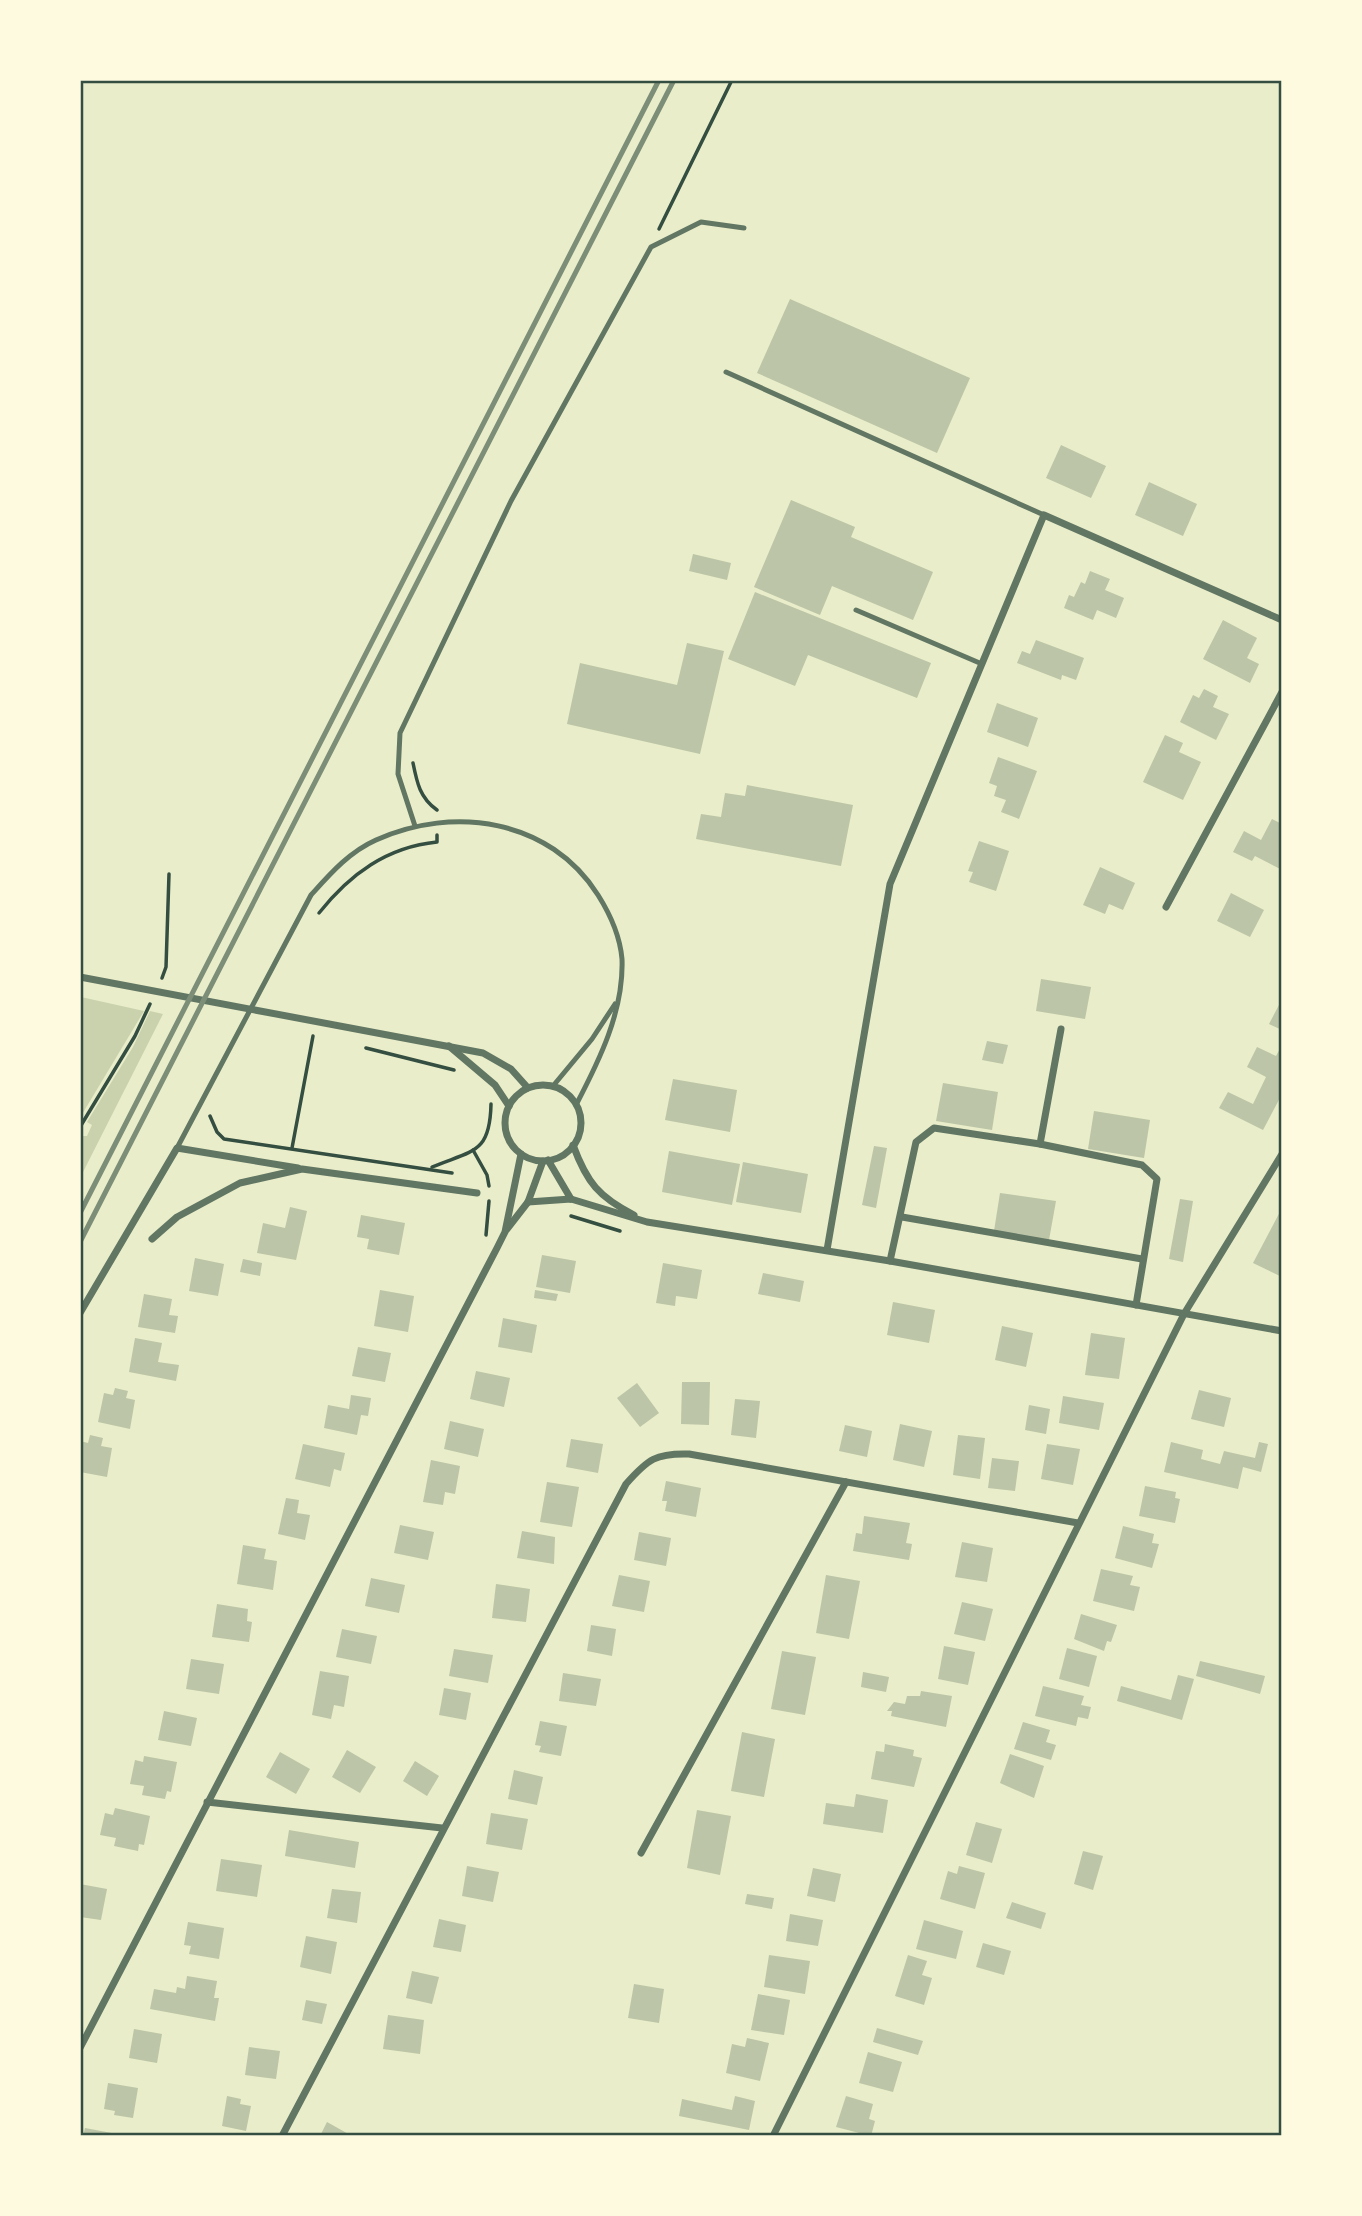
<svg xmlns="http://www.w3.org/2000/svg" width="1362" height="2216" viewBox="0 0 1362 2216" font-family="'Varela Round',sans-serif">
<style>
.green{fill:#cad2ad}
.building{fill:#bcc5a7}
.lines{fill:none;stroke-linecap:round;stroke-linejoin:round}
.path{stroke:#344e41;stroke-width:3.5}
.service{stroke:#617663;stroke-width:5}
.minor{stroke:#617663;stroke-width:7}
.rail{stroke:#7c8e77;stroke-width:5}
.neatline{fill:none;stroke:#344e41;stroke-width:2.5}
</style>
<rect width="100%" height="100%" fill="#e9edc9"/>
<g class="green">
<polygon points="81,997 144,1011 81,1116 80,997"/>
<polygon points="150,1011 163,1014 81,1176 81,1136 87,1136 92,1125 87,1122 133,1047"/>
</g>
<g class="building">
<polygon points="790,299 970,378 937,453 757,373"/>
<polygon points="1061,445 1106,466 1091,498 1046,478"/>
<polygon points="1149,482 1197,504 1183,536 1135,515"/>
<polygon points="791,500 855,527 851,537 933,572 913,620 832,586 820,615 754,587"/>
<polygon points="693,554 731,563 727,580 689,571"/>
<polygon points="1090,571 1110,579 1105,590 1124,598 1116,618 1097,610 1093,620 1064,608 1069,595 1074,597 1081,582 1085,584"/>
<polygon points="755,592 931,663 917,698 808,655 795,686 728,659"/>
<polygon points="1223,620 1257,638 1247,658 1259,664 1250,683 1203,659"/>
<polygon points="1036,640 1084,658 1076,680 1062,675 1061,680 1017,663 1022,651 1030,654"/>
<polygon points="687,643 724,651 700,754 567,724 580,663 677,685"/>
<polygon points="1204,689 1218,696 1213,707 1229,714 1216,740 1180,722 1193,695 1199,698"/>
<polygon points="997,703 1038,718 1028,747 987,732"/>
<polygon points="1165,735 1183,743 1179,752 1201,762 1183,800 1143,782"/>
<polygon points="998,757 1037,771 1019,819 1001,812 1006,800 994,796 997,786 989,783"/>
<polygon points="747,785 853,805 841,866 696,839 701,814 721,817 725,793 745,796"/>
<polygon points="1272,819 1282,824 1282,870 1255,856 1252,861 1233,852 1244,831 1261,840"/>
<polygon points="979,841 1009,851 996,891 969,882 973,872 968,871"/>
<polygon points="1100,867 1135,883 1123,910 1109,904 1105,914 1083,905"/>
<polygon points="1231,893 1264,910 1250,937 1217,921"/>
<polygon points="1041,979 1091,987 1085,1019 1036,1011"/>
<polygon points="1280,1003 1282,1004 1282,1030 1269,1024"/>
<polygon points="987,1041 1008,1045 1003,1064 982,1060"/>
<polygon points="1282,1045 1282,1094 1263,1130 1219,1108 1228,1092 1253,1104 1266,1077 1247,1067 1257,1047 1276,1056"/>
<polygon points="673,1079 737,1090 730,1132 665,1120"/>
<polygon points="943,1083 998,1092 992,1130 936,1121"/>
<polygon points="1094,1111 1150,1120 1144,1158 1088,1149"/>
<polygon points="874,1146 887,1148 876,1208 862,1205"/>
<polygon points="669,1151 740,1164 732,1205 662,1192"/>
<polygon points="743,1162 808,1174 801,1213 736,1202"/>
<polygon points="1000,1193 1056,1201 1049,1240 994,1231"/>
<polygon points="1180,1199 1193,1201 1183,1262 1169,1259"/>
<polygon points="290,1207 307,1211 296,1260 257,1253 263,1223 285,1228"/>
<polygon points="1282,1208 1282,1277 1253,1263"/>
<polygon points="361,1215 405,1223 399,1255 367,1249 369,1239 357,1237"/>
<polygon points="542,1255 576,1261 570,1293 536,1287"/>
<polygon points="195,1258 224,1264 218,1296 189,1291"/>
<polygon points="243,1259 262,1263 260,1276 240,1272"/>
<polygon points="663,1263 702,1270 697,1299 676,1296 675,1306 656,1303"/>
<polygon points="763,1273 804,1281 800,1302 758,1294"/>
<polygon points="380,1290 414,1296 408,1332 374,1326"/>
<polygon points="535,1290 558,1294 556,1301 534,1298"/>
<polygon points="144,1294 172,1299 169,1315 178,1316 175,1333 138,1327"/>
<polygon points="893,1302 935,1310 929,1343 887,1335"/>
<polygon points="503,1318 537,1325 532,1353 498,1347"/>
<polygon points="1002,1326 1033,1333 1026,1367 995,1360"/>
<polygon points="1091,1333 1125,1338 1119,1379 1085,1375"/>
<polygon points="135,1338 162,1343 158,1362 179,1365 176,1381 129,1372"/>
<polygon points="358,1347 391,1353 385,1382 352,1376"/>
<polygon points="476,1371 510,1378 504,1407 470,1399"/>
<polygon points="682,1382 710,1382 709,1425 681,1424"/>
<polygon points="637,1383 659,1413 640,1427 617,1398"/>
<polygon points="115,1388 128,1391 126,1398 135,1400 130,1429 98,1422 104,1393 113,1395"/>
<polygon points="1199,1390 1231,1398 1224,1427 1191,1419"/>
<polygon points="351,1395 371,1398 368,1416 361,1415 357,1435 324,1428 328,1405 349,1409"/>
<polygon points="1063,1396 1104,1403 1099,1430 1059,1423"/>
<polygon points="735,1399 760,1401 756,1438 731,1435"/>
<polygon points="1029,1405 1050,1409 1046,1434 1025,1430"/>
<polygon points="450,1421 484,1429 478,1457 444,1449"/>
<polygon points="900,1424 932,1431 924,1467 893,1460"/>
<polygon points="845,1425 872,1431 867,1457 839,1451"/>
<polygon points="90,1435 103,1438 101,1446 112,1448 107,1477 80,1472 80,1441 88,1443"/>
<polygon points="958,1435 985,1438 980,1479 953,1475"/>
<polygon points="571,1439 603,1444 598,1473 566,1467"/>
<polygon points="1171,1442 1203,1450 1201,1459 1220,1464 1224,1451 1255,1458 1259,1442 1268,1444 1261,1472 1243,1467 1238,1489 1164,1472"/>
<polygon points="303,1444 345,1453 341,1471 334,1469 330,1487 295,1479"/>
<polygon points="1047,1444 1080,1449 1073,1485 1041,1479"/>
<polygon points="992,1458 1019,1461 1015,1491 988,1488"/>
<polygon points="431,1460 460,1466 455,1494 445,1492 443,1505 423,1502"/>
<polygon points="666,1481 701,1488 696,1517 665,1511 667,1501 662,1501"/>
<polygon points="547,1482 579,1487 572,1527 540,1522"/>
<polygon points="1145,1486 1176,1492 1175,1498 1180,1499 1175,1523 1139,1516"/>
<polygon points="286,1498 299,1500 297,1513 310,1515 305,1540 278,1534"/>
<polygon points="864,1516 910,1523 906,1543 912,1544 909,1560 853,1551 856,1533 862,1534"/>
<polygon points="400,1525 434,1532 428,1560 394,1553"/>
<polygon points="1123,1526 1154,1534 1152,1543 1159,1544 1152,1568 1115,1558"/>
<polygon points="522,1531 555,1537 554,1564 517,1558"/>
<polygon points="639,1532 671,1538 666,1566 634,1560"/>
<polygon points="962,1542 993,1548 987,1582 955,1577"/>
<polygon points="243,1545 266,1549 264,1559 277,1561 273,1590 237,1584"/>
<polygon points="1101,1569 1133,1576 1130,1585 1140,1587 1134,1611 1093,1601"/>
<polygon points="619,1575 650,1581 644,1612 612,1606"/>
<polygon points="826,1575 860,1581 849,1639 816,1633"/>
<polygon points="371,1578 405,1585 399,1613 365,1606"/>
<polygon points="496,1584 530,1589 526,1622 492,1618"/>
<polygon points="962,1602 993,1609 985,1641 954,1634"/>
<polygon points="217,1604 248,1609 247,1621 252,1622 249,1642 212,1637"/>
<polygon points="1081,1614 1117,1625 1111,1642 1107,1641 1104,1651 1074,1639"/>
<polygon points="591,1625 616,1629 612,1656 587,1651"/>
<polygon points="342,1629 377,1636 371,1664 336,1657"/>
<polygon points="944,1646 975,1652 968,1685 938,1679"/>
<polygon points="1067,1648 1097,1656 1089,1687 1059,1679"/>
<polygon points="454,1649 493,1655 488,1683 449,1676"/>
<polygon points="782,1651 816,1657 805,1715 771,1709"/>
<polygon points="191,1659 224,1664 219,1694 186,1689"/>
<polygon points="1200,1661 1265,1676 1260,1694 1196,1676"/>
<polygon points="320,1671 349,1676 344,1707 334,1705 331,1719 312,1715"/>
<polygon points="863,1672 889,1677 886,1692 861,1687"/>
<polygon points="563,1673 601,1679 596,1706 559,1701"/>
<polygon points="1178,1675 1194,1679 1182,1720 1117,1701 1121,1686 1171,1700"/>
<polygon points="1043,1686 1084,1696 1081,1705 1091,1707 1088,1719 1078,1717 1076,1726 1035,1716"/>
<polygon points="444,1688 471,1693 466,1720 439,1715"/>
<polygon points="921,1691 952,1696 946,1727 891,1716 892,1711 887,1711 894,1702 905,1704 907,1696 920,1696"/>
<polygon points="164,1711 197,1718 191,1746 158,1740"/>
<polygon points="540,1721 567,1726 561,1756 539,1752 541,1746 535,1745"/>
<polygon points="1023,1722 1050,1730 1046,1742 1056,1745 1051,1760 1014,1749"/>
<polygon points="742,1732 775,1739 764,1797 731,1791"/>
<polygon points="885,1744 914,1750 913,1756 922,1758 914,1787 871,1779 876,1751 884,1752"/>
<polygon points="347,1750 376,1767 360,1793 332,1777"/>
<polygon points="280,1752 310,1769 296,1794 266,1777"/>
<polygon points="1010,1754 1044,1766 1034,1798 1000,1783"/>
<polygon points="144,1756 177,1762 171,1792 167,1791 165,1799 142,1795 144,1786 130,1784 135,1760 143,1762"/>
<polygon points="415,1761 439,1776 427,1796 403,1781"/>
<polygon points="514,1770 543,1777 537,1805 508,1799"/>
<polygon points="856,1794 888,1800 883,1833 823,1824 826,1803 854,1807"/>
<polygon points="115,1808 150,1816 144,1845 139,1844 138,1851 114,1846 116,1838 100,1835 105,1813 113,1815"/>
<polygon points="697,1810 731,1816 720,1875 687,1868"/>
<polygon points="491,1813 528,1819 522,1850 486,1844"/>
<polygon points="976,1822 1002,1829 992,1863 966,1855"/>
<polygon points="289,1830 359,1842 355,1868 285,1856"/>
<polygon points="1083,1851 1103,1856 1093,1890 1074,1884"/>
<polygon points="221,1859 262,1865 257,1897 216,1891"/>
<polygon points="467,1866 499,1872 493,1902 462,1896"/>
<polygon points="959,1866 985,1873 975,1909 940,1899 948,1871 957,1874"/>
<polygon points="813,1868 841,1874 835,1902 807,1896"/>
<polygon points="80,1884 107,1889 101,1920 80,1917"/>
<polygon points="332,1889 361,1892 357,1923 327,1918"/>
<polygon points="747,1894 774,1898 772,1909 745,1904"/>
<polygon points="1012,1902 1046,1913 1041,1929 1006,1918"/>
<polygon points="790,1914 823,1920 818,1946 786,1941"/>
<polygon points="439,1919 466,1925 461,1952 433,1947"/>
<polygon points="924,1920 963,1931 956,1959 916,1949"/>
<polygon points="188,1922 224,1928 219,1959 189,1954 191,1946 184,1945"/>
<polygon points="306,1936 337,1942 331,1974 300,1967"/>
<polygon points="983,1943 1011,1951 1004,1975 976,1967"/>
<polygon points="769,1955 810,1961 805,1994 764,1987"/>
<polygon points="908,1955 927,1961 922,1975 932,1978 924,2005 895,1996"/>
<polygon points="412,1971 439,1977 432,2004 406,1998"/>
<polygon points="187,1976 217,1981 214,1998 219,1998 215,2021 150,2009 154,1989 176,1993 177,1987 185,1989"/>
<polygon points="634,1984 664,1989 659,2023 628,2018"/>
<polygon points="758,1994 790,2000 784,2035 751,2030"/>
<polygon points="306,2000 327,2004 322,2024 302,2020"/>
<polygon points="388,2015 424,2020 420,2054 383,2049"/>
<polygon points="877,2028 923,2041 918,2055 873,2042"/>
<polygon points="134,2029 162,2034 157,2063 129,2058"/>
<polygon points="747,2038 769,2043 760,2081 726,2073 732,2044 745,2047"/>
<polygon points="249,2047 280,2051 276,2079 245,2075"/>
<polygon points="868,2052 902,2062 893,2092 859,2083"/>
<polygon points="108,2083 138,2088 133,2118 114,2115 115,2111 104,2109"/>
<polygon points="227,2096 241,2099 240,2104 251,2106 246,2131 222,2126"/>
<polygon points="735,2096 755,2101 749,2130 679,2116 682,2099 732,2110"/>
<polygon points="846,2096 873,2104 869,2119 875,2121 871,2136 836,2127"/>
<polygon points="327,2122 352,2136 320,2136"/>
<polygon points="85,2128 117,2134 116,2136 83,2136"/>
</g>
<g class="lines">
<g class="path">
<polyline points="659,229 732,80"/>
<path d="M413,763C417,783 420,798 437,810"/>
<path d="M319,913C350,874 387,847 437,842V835"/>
<polyline points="162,978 166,967 169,874"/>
<polyline points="366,1048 454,1070"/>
<polyline points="210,1116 217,1132 224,1139 452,1173"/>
<polyline points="80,1127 135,1036 150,1004"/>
<polyline points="292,1148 313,1036"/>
<polyline points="473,1150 487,1175 489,1186"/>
<path d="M432,1167C473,1150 490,1154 491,1104"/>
<polyline points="571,1216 620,1231"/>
<polyline points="486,1235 489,1201"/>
</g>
<g class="service">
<polyline points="726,372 1044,515"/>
<polyline points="856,610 982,664"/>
<polyline points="415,826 398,774 400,733 511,501 651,247 701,222 744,228"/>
<polyline points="553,1086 592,1039 615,1004"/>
<path d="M177,1148L311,895C330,874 349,852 376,840C454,805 550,819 598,895C610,914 620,936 622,959C624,1011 599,1061 576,1105"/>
</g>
<g class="minor">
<polyline points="1166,907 1282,692"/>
<polyline points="80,977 483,1053 511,1069 528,1088"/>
<polyline points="449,1046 495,1085 509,1106"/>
<circle cx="543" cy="1123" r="38"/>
<polyline points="1040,1144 1061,1029"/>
<path d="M573,1145C587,1183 599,1197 634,1215"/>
<polyline points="548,1160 571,1199"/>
<polyline points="528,1202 571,1199 647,1222 890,1261 1282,1331"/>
<polyline points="902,1217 1142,1259"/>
<polyline points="507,1229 528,1202 543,1161"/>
<polyline points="152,1239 177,1217 240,1183 302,1169 477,1193"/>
<polyline points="827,1250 890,884 1044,515 1282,620"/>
<polyline points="890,1261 916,1142 934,1128 1040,1144 1142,1165 1157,1179 1136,1305"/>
<polyline points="80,1313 177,1148 298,1168"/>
<polyline points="207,1802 442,1828"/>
<polyline points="641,1853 846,1482"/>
<polyline points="80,2048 497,1248 505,1232 521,1154"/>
<path d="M282,2136L626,1484C648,1459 656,1453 689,1454L1078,1523"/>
<polyline points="773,2136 1184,1314 1282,1154"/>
</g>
<g class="rail">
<polyline points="80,1213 659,80"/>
<polyline points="80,1242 674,80"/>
</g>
</g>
<rect width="1362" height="2216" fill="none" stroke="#fefae0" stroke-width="164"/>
<rect x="82" y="82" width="1198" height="2052" class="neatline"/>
</svg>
